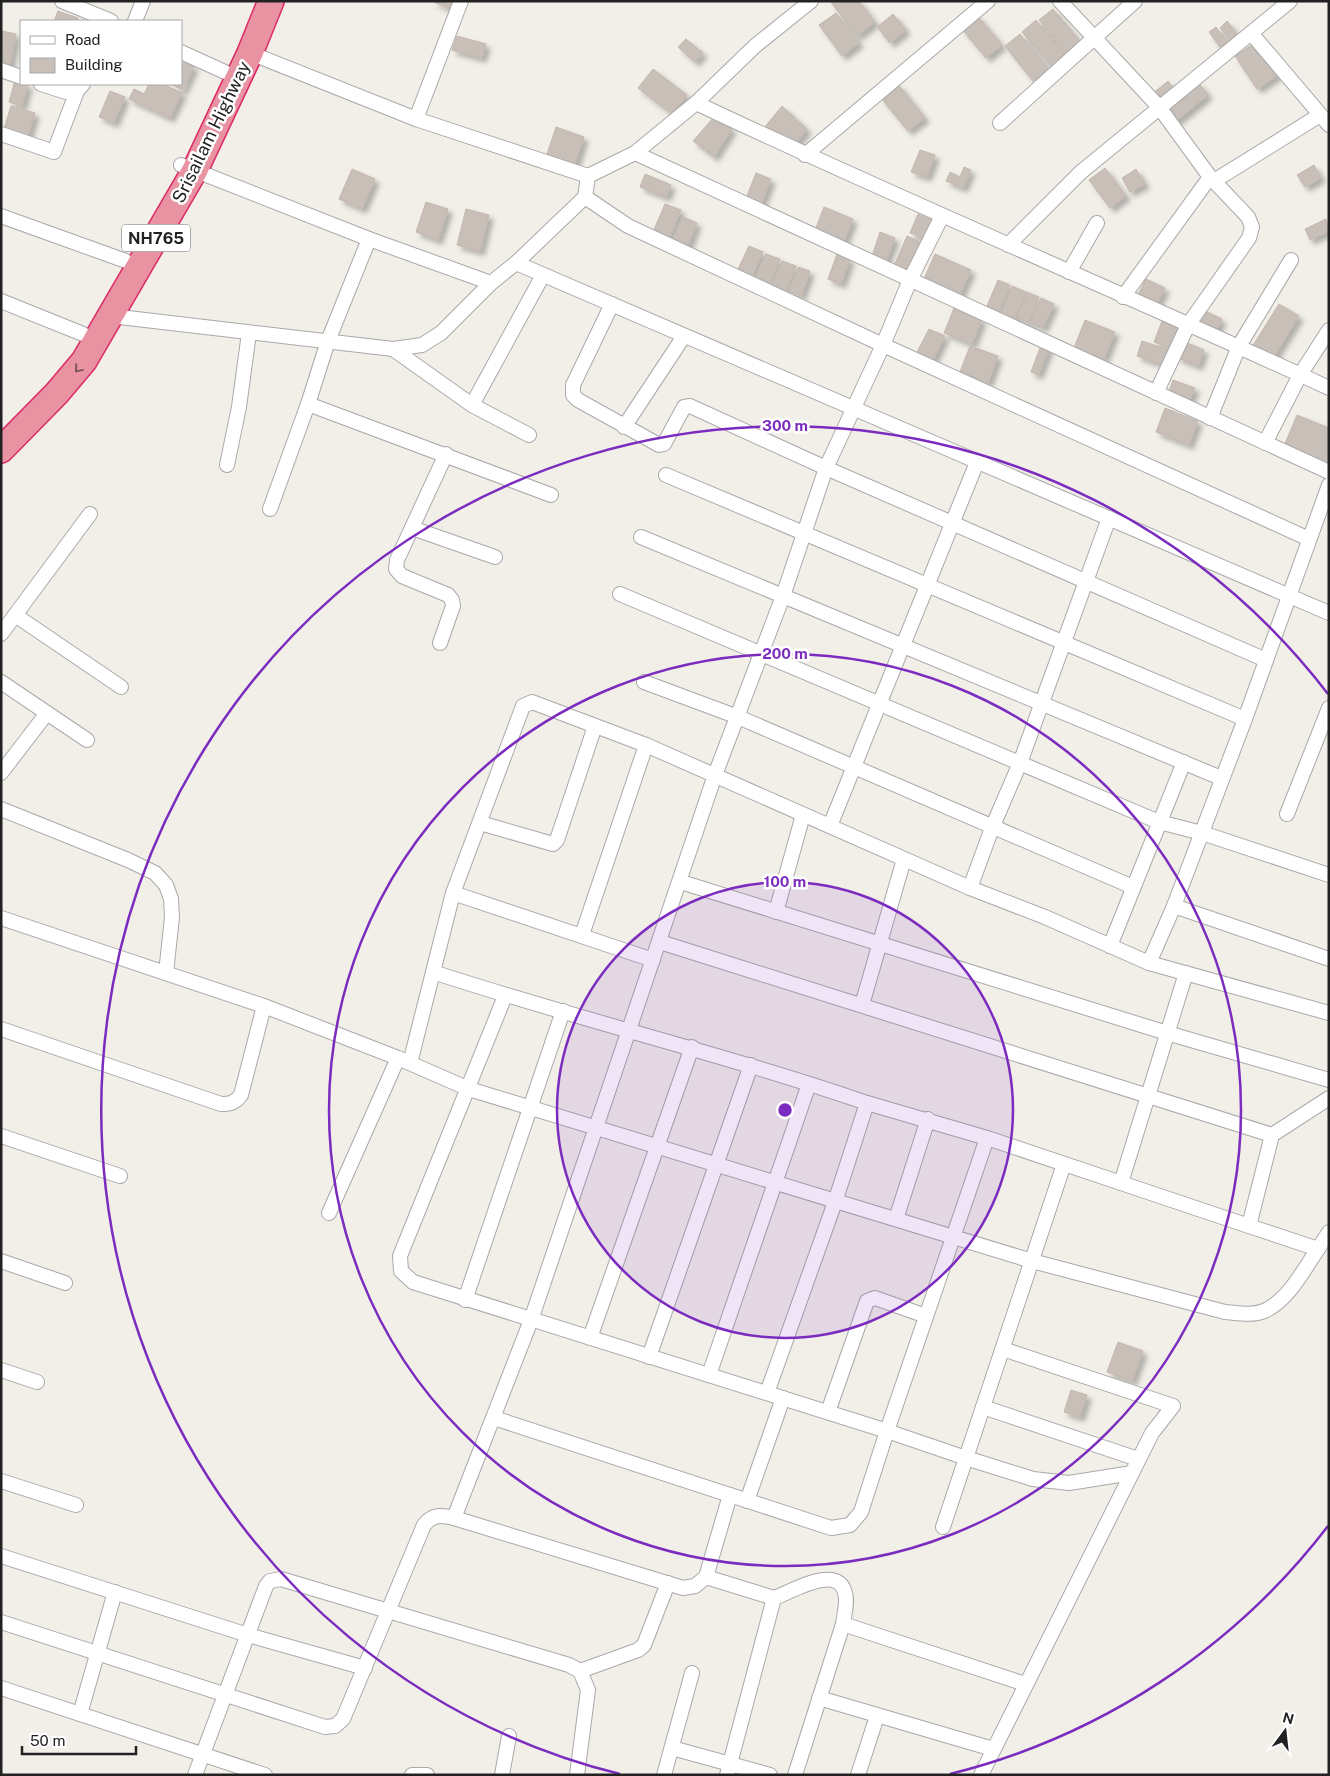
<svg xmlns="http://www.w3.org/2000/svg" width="1330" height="1776" viewBox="0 0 1330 1776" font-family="'Public Sans',sans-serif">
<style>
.building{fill:#c7bfb8;stroke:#c4b6ab;filter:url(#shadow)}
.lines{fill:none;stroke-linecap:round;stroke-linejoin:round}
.street-casing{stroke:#a9a9a9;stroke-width:16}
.highway-casing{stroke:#dc2a67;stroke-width:28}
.street{stroke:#fff;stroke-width:14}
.highway{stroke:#e892a2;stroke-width:25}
.oneway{stroke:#7b545c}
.ring{fill:none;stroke:#7b2cbf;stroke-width:2.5}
.labels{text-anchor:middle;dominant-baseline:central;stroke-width:5;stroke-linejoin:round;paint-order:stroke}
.shield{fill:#fff;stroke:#646464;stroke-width:1}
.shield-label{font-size:16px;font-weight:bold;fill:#222}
.street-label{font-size:18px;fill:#222;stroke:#fff}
.centre{fill:#7b2cbf;stroke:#fff;stroke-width:2.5}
.ring-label{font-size:15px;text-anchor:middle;font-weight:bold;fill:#7b2cbf;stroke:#fff;stroke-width:5;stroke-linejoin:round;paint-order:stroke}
</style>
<defs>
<filter id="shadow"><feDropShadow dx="4.5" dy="4.5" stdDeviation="2.5" flood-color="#0004"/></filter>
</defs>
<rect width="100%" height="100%" fill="#f2efe9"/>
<g class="building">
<polygon points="432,1 453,1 450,9"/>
<polygon points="830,1 859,1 875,22 857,36"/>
<polygon points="1053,9 1080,41 1066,53 1039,20"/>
<polygon points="58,11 78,18 76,21 54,21"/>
<polygon points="836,13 859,43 842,56 819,25"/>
<polygon points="893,14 906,30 890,43 877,27"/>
<polygon points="977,15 1002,45 986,58 961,28"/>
<polygon points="1036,20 1065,54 1051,66 1022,32"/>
<polygon points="1227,21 1237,34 1230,40 1220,28"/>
<polygon points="1216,27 1227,42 1220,47 1209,32"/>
<polygon points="2,31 16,34 10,66 1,64"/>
<polygon points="1020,34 1049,69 1033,81 1005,46"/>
<polygon points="457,36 486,44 482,58 452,50"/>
<polygon points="686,39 703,53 695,62 678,47"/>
<polygon points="1256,42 1278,75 1257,89 1235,56"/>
<polygon points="184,62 194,66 183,90 172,85 181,84 181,67"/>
<polygon points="653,69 687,95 672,114 638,88"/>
<polygon points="16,77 21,79 21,84 28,84 22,106 9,102"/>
<polygon points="1168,81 1176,91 1159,104 1152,94"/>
<polygon points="1199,83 1208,95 1175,122 1165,110"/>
<polygon points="149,84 163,84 182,93 170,118 129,99 134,89 144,94"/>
<polygon points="898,84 925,118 908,131 881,98"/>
<polygon points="110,91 125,97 114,123 99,117"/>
<polygon points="11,106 35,113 27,139 3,132"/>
<polygon points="782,106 807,129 794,146 764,128"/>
<polygon points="714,117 732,129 714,157 693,141"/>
<polygon points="556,127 584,137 574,167 546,157"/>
<polygon points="920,150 935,155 927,177 911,172"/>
<polygon points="1314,165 1321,178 1305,187 1297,175"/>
<polygon points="964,167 971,170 963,188 946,181 950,172 960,177"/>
<polygon points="1105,168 1126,196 1110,208 1089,180"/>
<polygon points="352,169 375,179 362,209 339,199"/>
<polygon points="1136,169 1145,184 1130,192 1122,178"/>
<polygon points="756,173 771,179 760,207 745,201"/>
<polygon points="645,174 671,185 666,197 640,187"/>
<polygon points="426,202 448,209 438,240 416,232"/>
<polygon points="665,204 681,210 669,239 653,232"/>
<polygon points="824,207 853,219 843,244 814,233"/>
<polygon points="466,209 489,215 480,251 457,245"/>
<polygon points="918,214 932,220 925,238 910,233"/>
<polygon points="683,217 697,223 687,248 672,242"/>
<polygon points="1326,219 1329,231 1310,240 1305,229"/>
<polygon points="880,232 895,238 885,264 871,259"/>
<polygon points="907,236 921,242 908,272 894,266"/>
<polygon points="749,246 763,252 752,276 738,269"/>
<polygon points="766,254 780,259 770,283 756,277"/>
<polygon points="837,254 850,259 841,284 828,279"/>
<polygon points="935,254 971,270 959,297 923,281"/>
<polygon points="782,261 796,266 786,291 772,285"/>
<polygon points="798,267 810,271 801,296 789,291"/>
<polygon points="1146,279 1165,288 1157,304 1138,294"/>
<polygon points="998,280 1010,285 999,311 987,306"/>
<polygon points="1012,286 1026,292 1016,318 1002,312"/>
<polygon points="1027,292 1039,297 1029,323 1017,317"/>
<polygon points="1041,298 1054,304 1043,328 1030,322"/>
<polygon points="1279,304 1299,316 1272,360 1252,347"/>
<polygon points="954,308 982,319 972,344 944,333"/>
<polygon points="1201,309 1222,319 1215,333 1194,323"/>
<polygon points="1085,320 1115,332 1104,359 1074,348"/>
<polygon points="1162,321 1179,328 1170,348 1154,342"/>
<polygon points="929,329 945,336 932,362 916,354"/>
<polygon points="1142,341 1169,350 1164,365 1137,356"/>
<polygon points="1183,341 1204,350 1198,366 1176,357"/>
<polygon points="1041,345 1049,348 1038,375 1031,372"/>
<polygon points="970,346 998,356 988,383 960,372"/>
<polygon points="1173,380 1195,388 1188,405 1167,397"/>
<polygon points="1165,408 1198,421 1189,445 1156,432"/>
<polygon points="1297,415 1329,428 1329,464 1284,446"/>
<polygon points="1118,1342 1143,1351 1132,1381 1107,1372"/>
<polygon points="1071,1390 1087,1395 1080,1417 1064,1412"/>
</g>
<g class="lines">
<g class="street-casing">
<g id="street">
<polyline points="62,1 111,21"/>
<polyline points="1060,1 1159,107 1210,177 1248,217 1252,227 1249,238 1188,325 1156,393"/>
<polyline points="135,21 143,1"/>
<polyline points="1251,33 1329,125"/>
<polyline points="181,52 225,72"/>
<polyline points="250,53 416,119 588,176"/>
<polyline points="1,70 21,77"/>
<polyline points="41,84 66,92 77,91 83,84"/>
<path d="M696,103C905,202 1119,291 1329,388"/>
<polyline points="416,119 461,1"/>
<polyline points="1000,123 1135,1"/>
<polyline points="1,134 54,152 77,91"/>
<polyline points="635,153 1329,472"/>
<polyline points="805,155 988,1"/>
<polyline points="181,165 369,239 491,283"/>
<polyline points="1214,181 1320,115"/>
<polyline points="585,197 628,226 883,345 1309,539"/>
<polyline points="1,216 126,261"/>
<polyline points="1008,245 1081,172 1290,1"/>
<polyline points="516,263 1329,613"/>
<polyline points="1069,272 1097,223"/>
<polyline points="1123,297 1210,177"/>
<polyline points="1,301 83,334"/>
<polyline points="612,304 573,385 573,395 578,400 659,445 664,444 684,407 690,406 826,468 1266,660"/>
<polyline points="111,316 393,349 422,345 441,333 491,283 516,263 585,197 588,176 635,153 696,103 755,46 811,1"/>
<polyline points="393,349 472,405 529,435"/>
<polyline points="308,404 551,495"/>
<polyline points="472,405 543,275"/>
<polyline points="1210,418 1239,346 1291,260"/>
<polyline points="624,427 684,336"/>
<polyline points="1265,443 1300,375 1329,330"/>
<polyline points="227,465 239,407 249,333"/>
<polyline points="666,475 1245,719"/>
<polyline points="1329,485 1245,719 1174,906 1329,959"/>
<polyline points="270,509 308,404 328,341 369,239"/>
<polyline points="412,528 495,557"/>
<polyline points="641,537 1221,778"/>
<polyline points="620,594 1159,822 1202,833 1329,875"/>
<polyline points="15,615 121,687"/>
<polyline points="1,634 90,514"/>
<polyline points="440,643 453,606 452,600 448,595 402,576 396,569 397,560 446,454"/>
<polyline points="1,682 87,740"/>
<polyline points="644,682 738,717 1133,887"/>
<polyline points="1,773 47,713"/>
<polyline points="1,809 128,860 155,873 166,885 171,899 172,917 166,973"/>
<polyline points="1287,814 1329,708"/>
<polyline points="480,823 553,844 557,840 595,726"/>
<polyline points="830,826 977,462"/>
<polyline points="681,882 1167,1033 1329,1080"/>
<polyline points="970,888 992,828 1020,763 1109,518"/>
<polyline points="453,893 653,960"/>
<polyline points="776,912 803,815"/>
<path d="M1,918L264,1006L398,1058L469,1089L1032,1261L1225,1312C1238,1313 1252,1316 1264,1311C1288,1301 1304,1269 1318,1249L1249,1226L1272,1135L1329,1098"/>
<polyline points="582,935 646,745 970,888 1045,917 1149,963 1329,1013"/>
<polyline points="660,942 1272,1135"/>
<polyline points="1110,946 1184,762"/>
<polyline points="1149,963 1174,906"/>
<polyline points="433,972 453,893 523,706 532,702 646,745"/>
<polyline points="505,996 400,1256 401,1271 413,1282 887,1431 966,1458 983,1407"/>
<polyline points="862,1005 904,859"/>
<path d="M1,1029L221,1104C230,1104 235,1103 241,1095L264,1006"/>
<path d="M410,1063L433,972C576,1019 724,1054 867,1103L835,1202L767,1393"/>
<polyline points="867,1103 987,1138 1121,1183 1186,973"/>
<polyline points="1,1136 120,1176"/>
<polyline points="1064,1164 983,1407 1138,1459"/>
<polyline points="1121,1183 1249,1226"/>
<polyline points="329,1213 398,1058"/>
<polyline points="896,1219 928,1119"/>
<polyline points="1318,1249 1329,1232"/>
<polyline points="1,1261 65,1283"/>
<polyline points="465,1300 563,1011"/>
<polyline points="590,1338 692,1047"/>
<polyline points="649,1357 751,1065"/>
<polyline points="1,1370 37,1382"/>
<polyline points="709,1375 809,1084"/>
<polyline points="828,1412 867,1301 875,1298 926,1316"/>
<polyline points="494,1418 831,1528 850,1525 861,1512 887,1431 987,1138"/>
<polyline points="1,1481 76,1505"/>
<polyline points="747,1501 783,1398"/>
<polyline points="454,1518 683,1588 695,1586 706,1577 774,1598"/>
<polyline points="943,1527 966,1458 1033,1479 1069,1483 1132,1473"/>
<polyline points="1,1556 248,1635 365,1668"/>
<polyline points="706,1577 730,1495"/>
<path d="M1,1622L325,1727L335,1726L343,1719L424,1525C433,1514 441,1515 454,1518L531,1320L715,775L783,596L826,468L883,345L910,280L942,216"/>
<polyline points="580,1671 638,1650 644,1645 668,1583"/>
<polyline points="1,1688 265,1775"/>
<polyline points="819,1698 993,1749"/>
<polyline points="80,1714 115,1592"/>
<polyline points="672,1748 770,1775"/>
<polyline points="195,1775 266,1586 270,1581 281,1579 569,1665 580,1671 588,1690 577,1775"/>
<polyline points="412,1775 427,1775"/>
<polyline points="502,1775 509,1736"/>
<polyline points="664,1775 692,1673"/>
<path d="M727,1775L774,1598C791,1592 838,1563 845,1593C848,1601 844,1615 843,1624L1025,1684"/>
<polyline points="795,1775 843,1624"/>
<polyline points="858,1775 877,1716"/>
<polyline points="981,1775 1152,1433 1173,1406 1003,1349"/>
</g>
</g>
<g class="highway-casing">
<polyline id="highway" points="1,450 57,393 84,361 195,170 250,53 271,1"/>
</g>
<use href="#street" class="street"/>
<use href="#highway" class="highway"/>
</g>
<defs><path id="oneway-chevron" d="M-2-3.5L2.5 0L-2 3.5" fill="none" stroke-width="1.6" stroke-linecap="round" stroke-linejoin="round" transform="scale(1.25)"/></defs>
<use class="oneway" href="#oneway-chevron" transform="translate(78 369) rotate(130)"/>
<circle cx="785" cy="1110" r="228" fill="#7b2cbf" fill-opacity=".12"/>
<g class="ring">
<circle cx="785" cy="1110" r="228"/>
<circle cx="785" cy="1110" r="456"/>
<path d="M1328 1526A684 684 0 0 1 950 1774M620 1774A684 684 0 1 1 1328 694"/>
</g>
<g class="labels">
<rect class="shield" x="122" y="224.5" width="68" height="27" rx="4"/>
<g class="shield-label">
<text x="156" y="238">NH765</text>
</g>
<g class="street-label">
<text transform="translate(211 132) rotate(-64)">Srisailam Highway</text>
</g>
</g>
<circle cx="785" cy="1110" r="8" class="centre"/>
<g class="ring-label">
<text x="785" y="431">300 m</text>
<text x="785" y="659">200 m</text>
<text x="785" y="887">100 m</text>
</g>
<rect width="1330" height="1776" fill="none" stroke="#222222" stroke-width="5"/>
<rect x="20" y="20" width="162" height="65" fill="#ffffff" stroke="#a7a7a7"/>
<rect x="30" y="36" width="25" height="8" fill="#ffffff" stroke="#a7a7a7"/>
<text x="65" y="45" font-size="15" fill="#222222">Road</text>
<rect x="30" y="58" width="25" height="15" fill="#c7bfb8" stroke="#a7a7a7"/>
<text x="65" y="70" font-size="15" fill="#222222">Building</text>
<g transform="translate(1285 1731) rotate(15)" stroke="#ffffff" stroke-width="4" paint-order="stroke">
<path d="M0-4L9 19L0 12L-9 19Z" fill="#222222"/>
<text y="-8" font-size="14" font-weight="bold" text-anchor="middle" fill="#222222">N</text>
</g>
<path d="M22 1746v8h114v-8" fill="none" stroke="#222222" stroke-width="2.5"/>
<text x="30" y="1746" font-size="15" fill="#222222" stroke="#ffffff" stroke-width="4" paint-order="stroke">50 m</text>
</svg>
